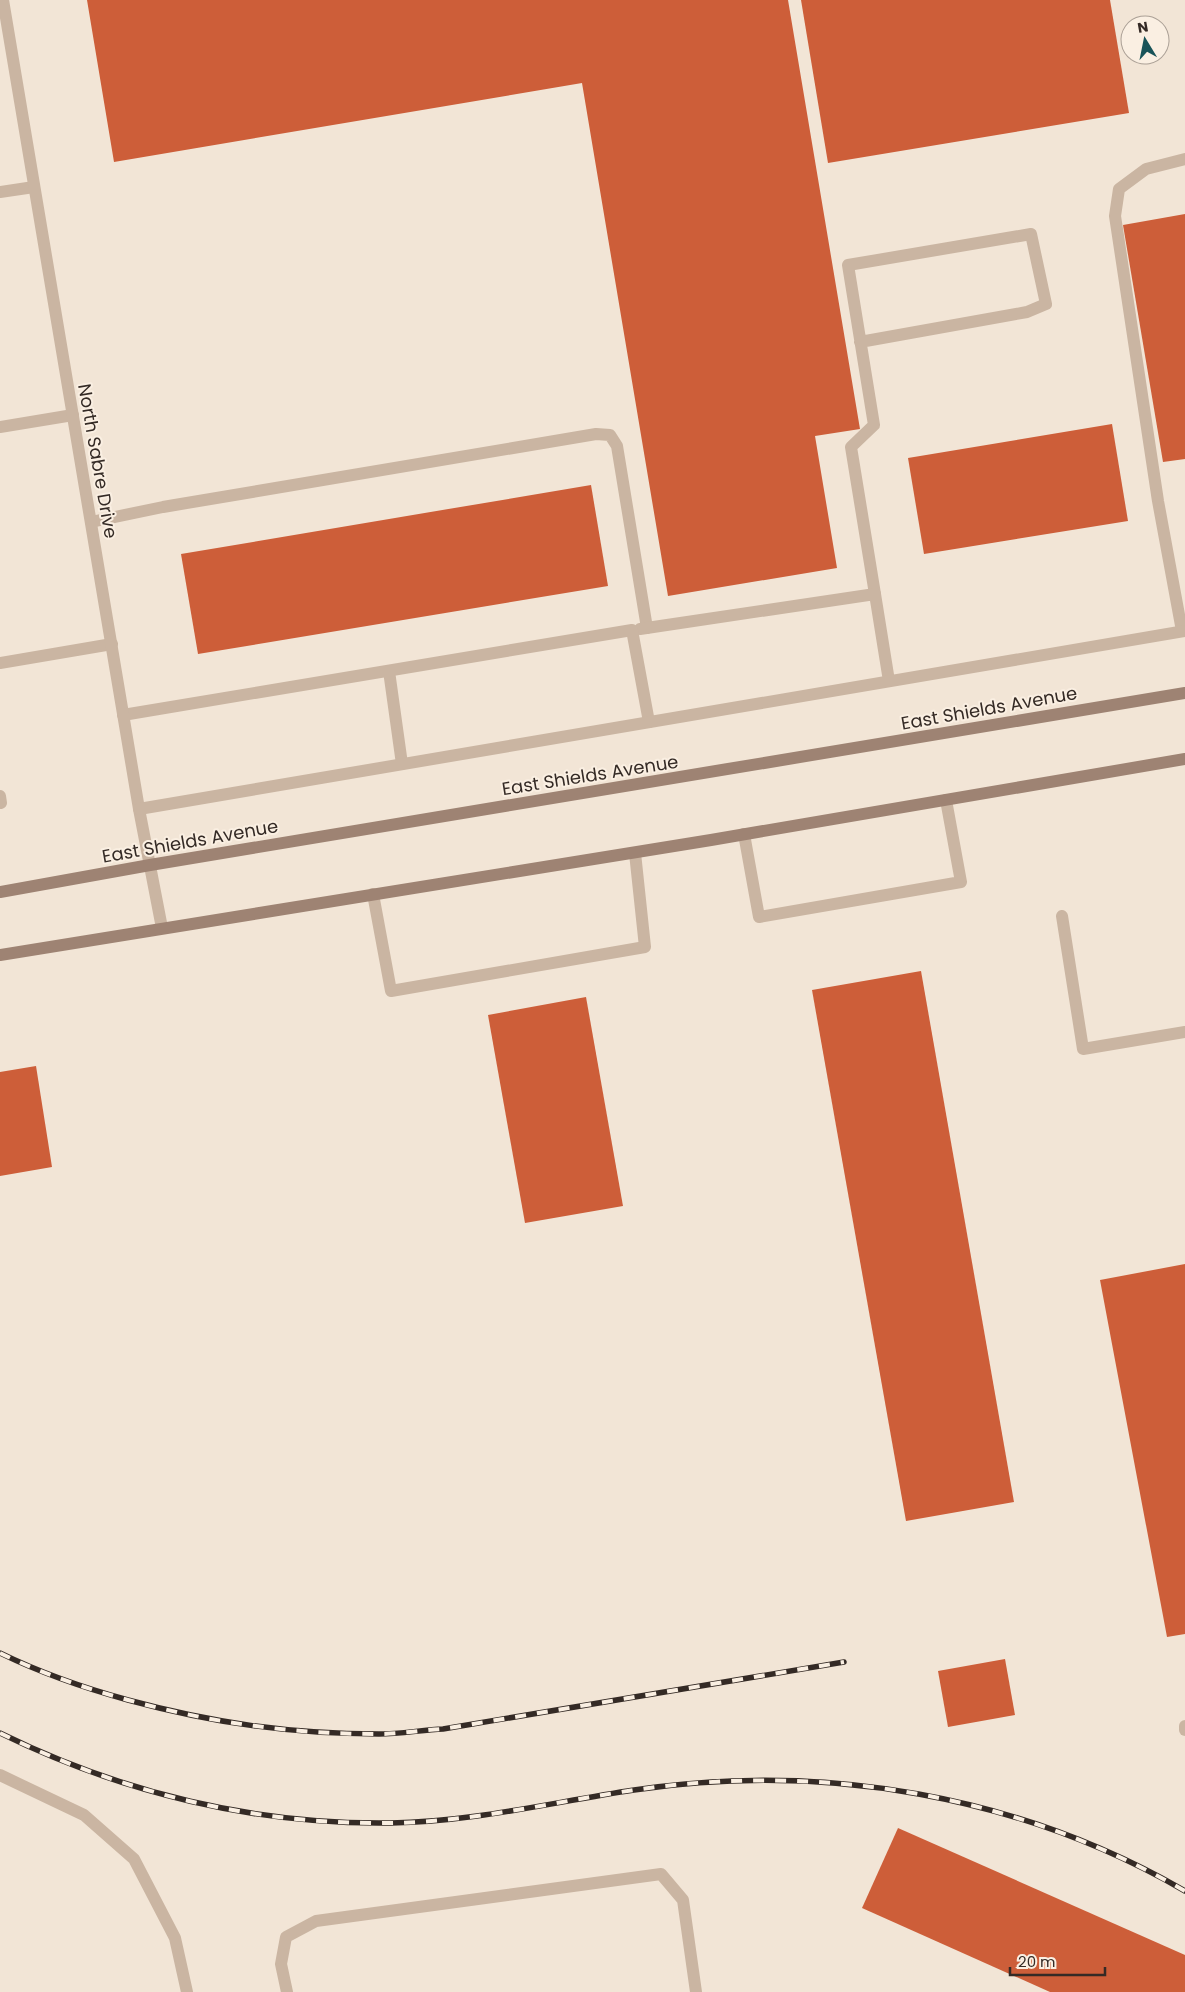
<svg xmlns="http://www.w3.org/2000/svg" width="1185" height="1992" viewBox="0 0 1185 1992" font-family="Poppins,sans-serif">
<style>
.building{fill:#cd5e39}
.lines{fill:none;stroke-linecap:round;stroke-linejoin:round}
.service{stroke:#cab5a2;stroke-width:12}
.minor{stroke:#cab5a2;stroke-width:12}
.secondary{stroke:#9e8373;stroke-width:12}
.rail-casing{stroke:#342a25;stroke-width:5.5}
.rail{stroke:#faefe2;stroke-width:4;stroke-dasharray:11;stroke-linecap:butt}
.labels{text-anchor:middle;dominant-baseline:central;stroke-width:4;stroke-linejoin:round;paint-order:stroke}
.street-label{font-size:18px;fill:#342a25;stroke:#faefe2}
</style>
<rect width="100%" height="100%" fill="#f2e5d6"/>
<g class="building">
<polygon points="87,0 788,0 860,429 815,436 837,568 668,596 582,83 114,162"/>
<polygon points="801,0 1110,0 1129,113 828,163"/>
<polygon points="1185,214 1185,459 1163,462 1123,225"/>
<polygon points="1112,424 1128,521 924,554 908,458"/>
<polygon points="591,485 608,586 198,654 181,554"/>
<polygon points="921,971 1014,1502 906,1521 812,990"/>
<polygon points="586,997 623,1206 525,1223 488,1015"/>
<polygon points="36,1066 52,1167 0,1176 0,1072"/>
<polygon points="1185,1264 1185,1634 1167,1637 1100,1280"/>
<polygon points="1005,1659 1015,1715 948,1727 938,1671"/>
<polygon points="898,1828 1185,1955 1185,1992 1050,1992 862,1908"/>
</g>
<g class="lines">
<g class="service">
<polyline points="0,192 34,187"/>
<polyline points="860,342 1027,312 1046,304 1031,234 848,265 874,425 851,447 875,594"/>
<polyline points="0,427 73,415"/>
<polyline points="91,522 163,507 596,434 610,435 617,446 647,628"/>
<polyline points="640,629 875,594 889,681"/>
<polyline points="1182,631 1158,501 1115,216 1119,189 1146,169 1185,159"/>
<polyline points="0,663 112,644"/>
<polyline points="389,671 402,764"/>
<polyline points="123,715 632,630 649,722"/>
<polyline points="0,796 1,803"/>
<polyline points="744,834 759,917 961,882 946,800"/>
<polyline points="373,894 391,991 645,947 635,853"/>
<polyline points="1062,916 1083,1049 1185,1032"/>
<polyline points="1185,1726 1185,1730"/>
<polyline points="0,1775 84,1815 134,1859 175,1938 187,1992"/>
<polyline points="287,1992 281,1964 286,1937 316,1921 661,1874 683,1900 696,1992"/>
</g>
<g class="minor">
<polyline points="3,0 139,809 162,928"/>
<polyline points="139,809 1185,631"/>
</g>
<g class="secondary">
<polyline points="0,892 150,865 1185,693"/>
<polyline points="0,955 711,840 1185,759"/>
</g>
<g class="rail-casing">
<g id="rail">
<path d="M0,1653C41,1673 84,1688 128,1700C213,1723 291,1734 379,1734C400,1734 422,1730 443,1729L844,1662"/>
<path d="M0,1733C122,1793 255,1825 391,1823C473,1822 553,1802 634,1790C824,1762 1019,1795 1185,1891"/>
</g>
</g>
<use href="#rail" class="rail"/>
</g>
<g class="labels">
<g class="street-label">
<text transform="translate(98 461) rotate(80)">North Sabre Drive</text>
<text transform="translate(989 708) rotate(-10)">East Shields Avenue</text>
<text transform="translate(590 775) rotate(-9)">East Shields Avenue</text>
<text transform="translate(190 841) rotate(-10)">East Shields Avenue</text>
</g>
</g>
<g transform="translate(1145 40) rotate(350)"><circle r="24" fill="#faefe2" stroke="#aba096"/>
<path d="M0-4L9 19L0 12L-9 19Z" fill="#185358"/>
<text y="-8" font-size="14" font-weight="bold" text-anchor="middle" fill="#342a25">N</text>
</g>
<path d="M1010 1967v8h95v-8" fill="none" stroke="#342a25" stroke-width="2.5"/>
<text x="1018" y="1967" font-size="15" fill="#342a25" stroke="#faefe2" stroke-width="4" paint-order="stroke">20 m</text>
</svg>
